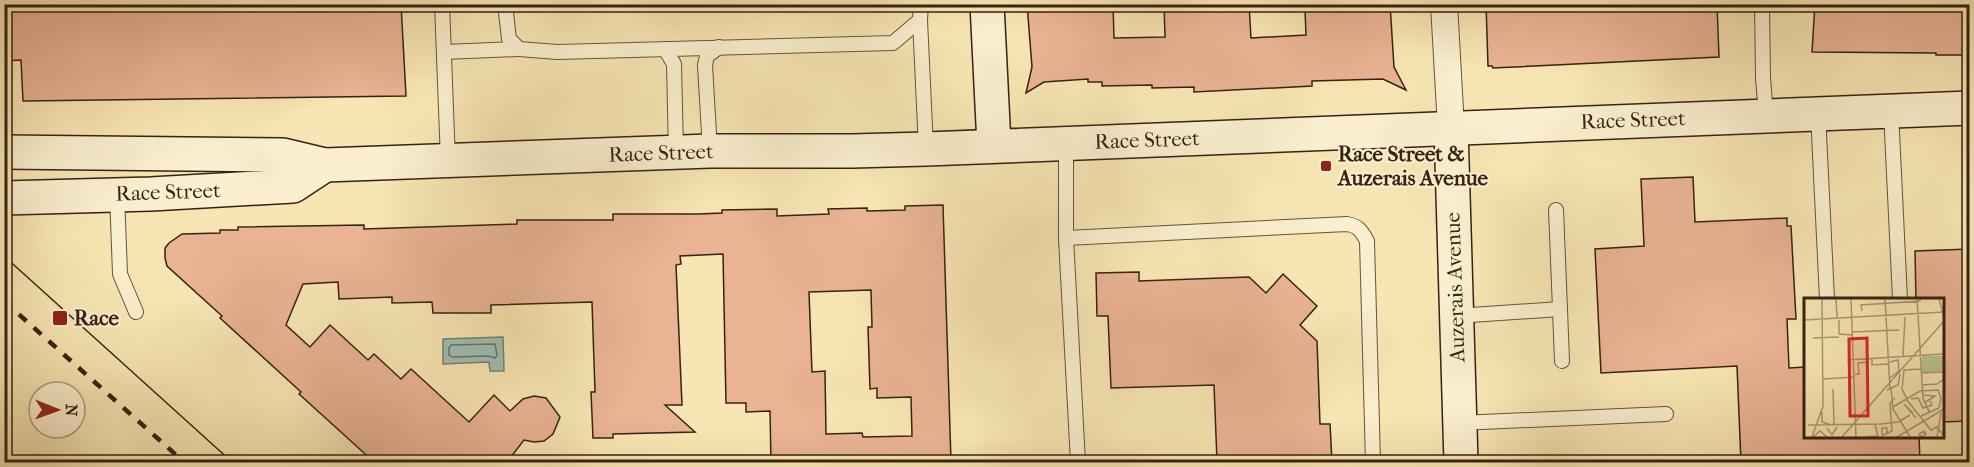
<svg xmlns="http://www.w3.org/2000/svg" width="1974" height="467" viewBox="0 0 1974 467" font-family="'IM FELL French Canon',serif">
<style>
.water{fill:#9ebeb4;stroke:#748074;stroke-width:1.5}
.lines{fill:none;stroke-linecap:round;stroke-linejoin:round}
.shore{stroke:#6a7064;stroke-width:1.5}
.building{fill:#e9b394;stroke:#362215;stroke-width:1.5;fill-rule:evenodd}
.lane-casing{stroke:#66533c;stroke-width:16}
.street-casing{stroke:#66533c;stroke-width:28}
.secondary-casing{stroke:#362215;stroke-width:36}
.lane{stroke:#faefce;stroke-width:14}
.street{stroke:#faefce;stroke-width:26}
.secondary{stroke:#faefce;stroke-width:33}
.tram{stroke:#362215;stroke-width:1.5}
.rail{stroke:#362215;stroke-width:4.5;stroke-dasharray:10 10;stroke-linecap:butt}
.poi-dot{fill:#8f2418;stroke:#faefce;stroke-width:2}
.labels{text-anchor:middle;dominant-baseline:central;stroke-width:4.5;stroke-linejoin:round;paint-order:stroke}
.street-label{font-size:21px;fill:#362215;stroke:#faefce}
.poi-label{font-size:21px;font-weight:bold;fill:#362215;stroke:#faefce;text-anchor:start}
.inset-road{fill:none;stroke:#aa9874;stroke-width:1.5}
.view{fill:#d62828;fill-opacity:0.15;stroke:#d62828;stroke-width:3}
.inset-edge{fill:none;stroke:#362215;stroke-width:3}
</style>
<rect width="100%" height="100%" fill="#f7e6b3"/>
<filter id="stains"><feTurbulence type="fractalNoise" baseFrequency=".00333" numOctaves="4"/><feColorMatrix values="0 0 0 0 .2 0 0 0 0 .09 0 0 0 0 .02 0 0 0 .5 -.17"/></filter>
<radialGradient id="worn" r=".72"><stop offset=".6" stop-color="#630" stop-opacity="0"/><stop offset="1" stop-color="#630" stop-opacity=".3"/></radialGradient>
<polygon class="water" points="503,337 504,371 490,371 489,362 443,364 443,339"/>
<g class="lines">
<polygon class="shore" points="495,344 497,355 495,358 488,356 452,357 449,355 449,348 451,345"/>
</g>
<g class="building">
<polygon points="4,4 401,4 406,96 23,101 21,60 4,61"/>
<polygon points="1027,4 1113,4 1114,38 1165,37 1164,4 1249,4 1251,38 1306,35 1305,10 1309,9 1309,4 1390,4 1394,67 1406,90 1383,79 1312,81 1312,86 1194,92 1194,87 1152,88 1152,85 1102,86 1102,82 1088,82 1088,79 1044,82 1026,93 1032,67"/>
<polygon points="1486,4 1717,4 1719,57 1493,68 1492,66 1488,66"/>
<polygon points="1815,4 1970,4 1970,53 1967,55 1936,55 1936,53 1812,52"/>
<polygon points="1693,177 1695,222 1787,218 1787,226 1791,226 1796,319 1787,319 1789,368 1806,367 1806,435 1919,435 1920,462 1741,462 1737,366 1601,373 1595,249 1644,246 1641,179"/>
<path d="M943,205L951,462H771L770,411L746,412V403H726L723,254L680,256L681,264L676,265L682,405H665L695,432L613,434V438H593L591,392H595L592,302L491,305V313H433L432,302L392,303V297L339,299L338,282L303,284L286,325L310,347L330,325L368,360L374,354L401,379L411,369L469,422L494,395L510,411L523,399L534,396L546,398L560,417L553,434L544,441L534,442L524,440L507,462H374L299,394L301,392L220,318L222,316L167,266L165,258V248L169,243L182,234L220,233V230H238V227L364,225V229L517,224V220H613V214H699L722,213V210L777,209V216L829,214L828,209L867,208V211L905,210V206ZM871,290L872,327H868L870,389L877,388V398L911,397L912,436L863,437L862,433L826,434L825,371L812,372L809,292Z"/>
<polygon points="1970,249 1970,421 1942,422 1942,299 1916,299 1915,251"/>
<polygon points="1139,272 1139,281 1249,277 1266,293 1283,274 1317,306 1300,325 1317,341 1320,424 1330,424 1332,462 1289,462 1289,459 1217,461 1214,385 1111,388 1108,316 1097,316 1096,273"/>
</g>
<g class="lines">
<g class="lane-casing">
<g id="lane">
<polyline points="442,4 448,161"/>
<polyline points="505,4 509,39 519,49 557,52 893,43 920,20 921,4"/>
<polyline points="1762,4 1763,78 1766,115"/>
<polyline points="920,20 926,149"/>
<polyline points="665,49 674,64 676,152"/>
<polyline points="444,52 519,49"/>
<polyline points="1891,111 1900,299"/>
<polyline points="1818,113 1827,299"/>
<path d="M1066,143V238L1347,224C1358,226 1361,230 1367,241L1373,462"/>
<polyline points="710,151 705,65 707,56 719,47"/>
<polyline points="117,194 120,274 136,312"/>
<polyline points="1556,210 1560,309"/>
<polyline points="1066,238 1078,462"/>
<polyline points="1456,316 1560,309 1562,361"/>
<polyline points="1460,423 1666,414"/>
</g>
</g>
<g class="street-casing">
<polyline id="street" points="1444,4 1451,128"/>
</g>
<g class="secondary-casing">
<g id="secondary">
<polyline points="987,4 994,145"/>
<polyline points="1451,128 1461,462"/>
<polyline points="4,152 283,155 325,165 710,151 852,151 926,149 1970,108"/>
<polyline points="4,198 151,194 293,186 325,165"/>
</g>
</g>
<use href="#lane" class="lane"/>
<use href="#street" class="street"/>
<use href="#secondary" class="secondary"/>
<polyline class="tram" points="4,256 232,462"/>
<polyline class="rail" points="4,301 184,462"/>
</g>
<g class="poi-dot">
<rect x="1320" y="160" width="12" height="12" rx="3"/>
<rect x="52" y="310" width="16" height="16" rx="3"/>
</g>
<g class="labels">
<g class="street-label">
<text transform="translate(1633 120) rotate(-2)">Race Street</text>
<text transform="translate(1147 140) rotate(-2)">Race Street</text>
<text transform="translate(661 153) rotate(-2)">Race Street</text>
<text transform="translate(168 192) rotate(-2)">Race Street</text>
<text transform="translate(1455 287) rotate(-92)">Auzerais Avenue</text>
</g>
<g class="poi-label">
<text x="1338" y="154">Race Street &amp;<tspan x="1338" dy="24">Auzerais Avenue</tspan></text>
<text x="74" y="318">Race</text>
</g>
</g>
<g transform="translate(1804 298)">
<rect width="140" height="140" fill="#f7e6b3"/>
<path d="M118,58H139V73L118,75Z" fill="#b6c691"/>
<path class="inset-road" d="M32,0L33,20M47,0L52,139M81,0L86,91M113,0L119,101L126,115M135,0L140,20M58,13L57,7L116,3V0M0,22L140,14M35,22V36L49,37M48,34L95,32M9,40L35,39M99,58L101,19M68,60V67L84,66M43,62L140,56M117,75L140,74M51,76H55L54,65L64,64V60M86,80L95,73L94,62L86,64M19,81L51,79M118,87L133,86L140,81M87,90L89,111L106,139M29,91L30,126M83,92L94,87L96,76M118,97L131,98L120,105M102,101L127,132L133,129L140,138M103,101L98,91L100,72L117,71M107,101L114,100L119,110L128,107L126,103M89,109L116,93L134,92L137,100L135,110L117,118M18,114V124L27,127M109,115L100,106L112,120M4,127L77,126L94,124L106,117M23,130L28,137L33,129M120,133L122,136L117,139L115,136ZM83,135V130H78V137H80L88,133L86,105L91,100M8,139L19,108L18,0M9,139L16,133L23,139M38,139L140,23M62,139L74,138L71,126M93,139L140,111M133,139L137,115"/>
<path class="view" d="M63,40L64,118H46L45,41Z"/>
<rect width="140" height="140" class="inset-edge"/>
</g>
<rect width="1974" height="467" fill="none" stroke="#f7e6b3" stroke-width="24"/>
<rect x="6" y="6" width="1962" height="455" fill="none" stroke="#362215" stroke-width="3"/>
<rect x="12" y="12" width="1950" height="443" fill="none" stroke="#362215" stroke-width="1.5"/>
<g transform="translate(57 410) rotate(91)"><circle r="28" fill="#faefce" stroke="#ac9d84" stroke-width="1.5"/>
<path d="M0-4.5L10 22L0 15L-10 22Z" fill="#8f2418"/>
<text y="-9" font-size="16" font-weight="bold" text-anchor="middle" fill="#362215">N</text>
</g>
<rect width="100%" height="100%" filter="url(#stains)"/>
<rect width="100%" height="100%" fill="url(#worn)"/>
</svg>
